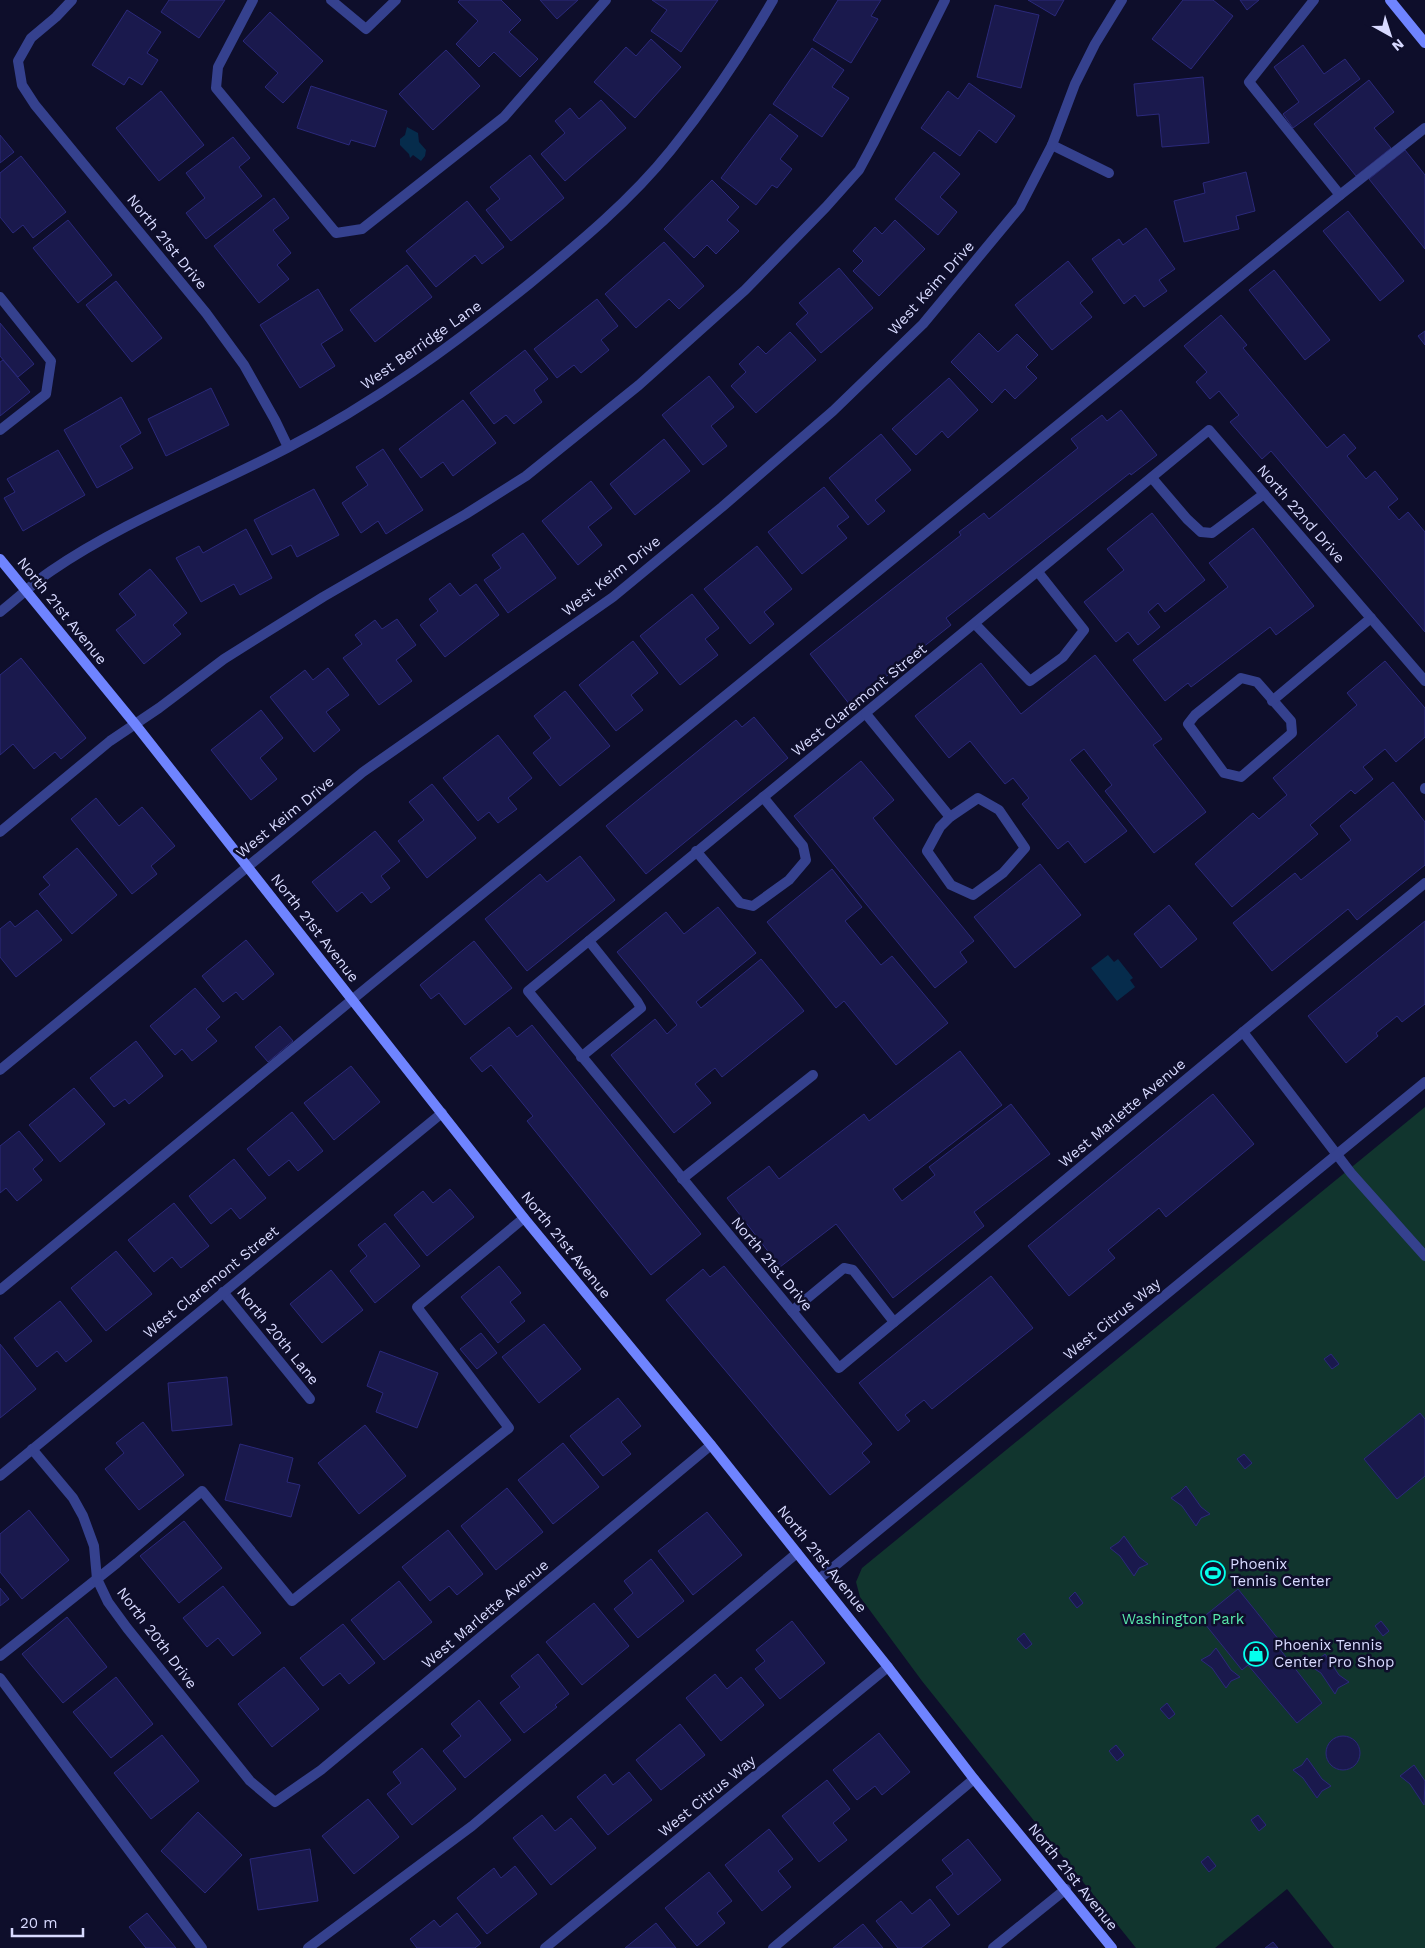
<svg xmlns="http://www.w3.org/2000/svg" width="1425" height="1948" viewBox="0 0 1425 1948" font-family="'Work Sans',sans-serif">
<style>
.green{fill:#11352e}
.water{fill:#062c4c}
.building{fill:#1a194d;stroke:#2b297b}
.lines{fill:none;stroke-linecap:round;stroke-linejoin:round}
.lane{stroke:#35418e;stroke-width:10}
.street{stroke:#35418e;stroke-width:10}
.secondary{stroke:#6f84ff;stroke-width:10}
.labels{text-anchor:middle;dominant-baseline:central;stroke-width:5;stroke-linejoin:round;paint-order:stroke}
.street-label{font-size:15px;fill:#d8daff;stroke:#0e0e2b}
.poi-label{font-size:15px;fill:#d8daff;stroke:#0e0e2b;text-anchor:start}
.park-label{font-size:15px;fill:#59eaac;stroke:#0e0e2b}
</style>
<rect width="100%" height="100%" fill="#0e0e2b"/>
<polygon class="green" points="1425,1107 1425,1948 1334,1948 1287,1889 1215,1948 1136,1948 922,1681 860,1597 856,1582 862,1568"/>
<g class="water">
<polygon points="407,127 418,133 419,142 426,150 425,156 421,161 413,155 410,158 409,154 400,145 400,139 405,135"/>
<polygon points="1108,955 1114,962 1118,959 1133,978 1130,980 1135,987 1117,1001 1091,968"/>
</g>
<g class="building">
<polygon points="169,0 225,0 199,38 161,12"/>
<polygon points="460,0 501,0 521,20 509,32 538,59 520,77 494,52 479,67 456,44 478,21 458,2"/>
<polygon points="540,0 578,0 557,19"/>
<polygon points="652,0 718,0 681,52 651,31 667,10"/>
<polygon points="838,0 881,0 871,16 878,19 851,63 813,40"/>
<polygon points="1028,0 1064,0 1055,16"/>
<polygon points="1183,0 1213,0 1233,16 1191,69 1152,39"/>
<polygon points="1240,0 1259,0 1247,10"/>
<polygon points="995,5 1039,15 1021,88 977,77"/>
<polygon points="127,10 161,32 147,53 158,60 142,85 129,77 124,85 92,65"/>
<polygon points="270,12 323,61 283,103 265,87 278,73 243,41"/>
<polygon points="651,39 681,67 635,118 594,82 626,47 636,56"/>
<polygon points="1303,45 1324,74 1345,59 1360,79 1293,128 1283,114 1299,102 1274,67"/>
<polygon points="812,48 844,70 832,87 849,98 822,137 773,104"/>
<polygon points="446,50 480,86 433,130 399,94"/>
<polygon points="1203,77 1209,143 1162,147 1159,114 1137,116 1134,84"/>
<polygon points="1369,80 1394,112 1374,128 1391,148 1356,176 1314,124"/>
<polygon points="969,83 1015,116 996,143 979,130 960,156 921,128 948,91 958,99"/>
<polygon points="311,86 387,111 375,147 351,140 349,145 297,128"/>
<polygon points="161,91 204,145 159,181 116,128"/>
<polygon points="601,100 626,128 565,181 541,154 565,133 555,121 570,108 579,119"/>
<polygon points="770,114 798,136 780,159 792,169 777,188 772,185 756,205 721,178"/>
<polygon points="0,135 14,152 0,163"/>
<polygon points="233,137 250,158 239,167 262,196 206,239 186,213 205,198 186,173"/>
<polygon points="1405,150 1425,175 1425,249 1369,179"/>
<polygon points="934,152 960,174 940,197 957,212 938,235 895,199"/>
<polygon points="530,155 564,198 511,241 486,210 500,199 490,187"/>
<polygon points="21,156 66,212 33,238 23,225 13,233 0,217 0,173"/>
<polygon points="1246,172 1255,211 1236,216 1239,229 1184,242 1174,201 1205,193 1203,183"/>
<polygon points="712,180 739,207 727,220 739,231 716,254 707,245 694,258 664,229"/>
<polygon points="274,198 289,218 273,230 291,253 277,265 289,279 259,303 214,246"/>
<polygon points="467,201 504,247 482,264 475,255 436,287 406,251"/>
<polygon points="1348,211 1404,281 1380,301 1323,231"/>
<polygon points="68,220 112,275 78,303 33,248"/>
<polygon points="895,220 925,249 879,296 853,271 863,261 853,251 875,227 882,234"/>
<polygon points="1146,228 1175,269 1159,280 1167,291 1144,307 1135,295 1124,304 1092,259 1119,239 1123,245"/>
<polygon points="664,242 704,286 679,309 669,299 636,328 605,294"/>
<polygon points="1068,261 1093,292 1080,303 1092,317 1052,350 1015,305"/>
<polygon points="407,265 432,297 375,342 350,310"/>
<polygon points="839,268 873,308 821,353 796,324 808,313 799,303"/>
<polygon points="1274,270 1330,340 1305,360 1249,290"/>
<polygon points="116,281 162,338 132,362 86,305"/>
<polygon points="318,289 343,330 321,344 335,366 300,388 260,325"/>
<polygon points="597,299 618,326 601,340 609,350 581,373 574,365 557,378 534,349"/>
<polygon points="1221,315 1247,345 1243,348 1327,448 1344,434 1356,448 1347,456 1366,479 1375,471 1398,499 1388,507 1399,520 1408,512 1425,532 1425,632 1271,451 1262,459 1230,422 1239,415 1219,391 1210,399 1196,382 1207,372 1184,346"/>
<polygon points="0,323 34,364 18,377 0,356"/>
<polygon points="1425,331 1425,345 1418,336"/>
<polygon points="790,332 816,360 756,413 731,386 746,372 739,364 758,346 766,354"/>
<polygon points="979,333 998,352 1017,334 1038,355 1026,367 1037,378 1015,399 1005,389 992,403 951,362"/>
<polygon points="525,350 548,379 534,390 542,402 514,424 506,415 494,424 470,393"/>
<polygon points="3,360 30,392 0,416 0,362"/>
<polygon points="709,376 734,407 711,426 727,446 703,465 662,415"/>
<polygon points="949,378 978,410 948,438 942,431 916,455 892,429"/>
<polygon points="211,388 229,425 166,456 148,419"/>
<polygon points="121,397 141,433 120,446 133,468 97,488 64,430"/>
<polygon points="463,400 496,443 453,476 443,462 421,478 399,449"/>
<polygon points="1121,410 1157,455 1131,475 1130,473 946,618 951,625 850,705 810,654 961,535 959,532 984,513 989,519 1078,448 1071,439 1102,415 1107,421"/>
<polygon points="881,434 911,470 875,500 885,511 868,525 829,478"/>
<polygon points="664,439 690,471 635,515 610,484"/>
<polygon points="383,449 423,510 386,534 378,521 361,533 342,503 368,485 356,467"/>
<polygon points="58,450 85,495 23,531 4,498 15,492 7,479"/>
<polygon points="591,481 612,508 588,527 602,545 578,565 542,521"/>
<polygon points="824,487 849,517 837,526 847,538 802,574 768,532"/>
<polygon points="314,489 339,535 297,557 291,545 272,555 254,520"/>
<polygon points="1152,513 1205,580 1165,612 1158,603 1148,612 1160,627 1138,645 1128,632 1116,642 1084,602 1124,570 1107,549"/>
<polygon points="1253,528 1314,606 1276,635 1270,627 1191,687 1188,683 1165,701 1133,660 1228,587 1209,563"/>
<polygon points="246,529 272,578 240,595 234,584 201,602 176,558 199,546 203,553"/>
<polygon points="523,533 556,578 508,613 484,580 501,568 492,555"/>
<polygon points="757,546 792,589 764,612 774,624 750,644 704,589"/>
<polygon points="150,569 187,613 173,625 181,634 144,664 116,630 136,615 119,594"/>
<polygon points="450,583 460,596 476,584 499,615 445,657 420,625 438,611 429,599"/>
<polygon points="692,594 719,628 705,639 718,655 680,685 640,636"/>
<polygon points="397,619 416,645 396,660 412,681 379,705 343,658 362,644 355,635 375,620 382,629"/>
<polygon points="633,641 658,673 631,695 643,710 616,731 579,685"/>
<polygon points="1095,655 1162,739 1153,745 1206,812 1154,853 1105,791 1112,785 1084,749 1070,760 1127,831 1085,863 1068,841 1058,849 1022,804 1029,798 1013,778 1005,784 970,741 949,758 915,716 981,663 1021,714"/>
<polygon points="21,658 86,738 61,759 55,752 34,769 13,744 0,755 0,675"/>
<polygon points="1385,661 1425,708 1425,737 1396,762 1385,749 1363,767 1373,779 1355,794 1351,790 1310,825 1318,834 1232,907 1195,864 1253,813 1259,819 1287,795 1273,778 1357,705 1347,693"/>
<polygon points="328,668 349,695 326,712 340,730 314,752 270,697 305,670 313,680"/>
<polygon points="565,691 610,746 560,786 533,753 551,738 534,716"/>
<polygon points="261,710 283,738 260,758 277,779 251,800 211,750"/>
<polygon points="754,717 788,758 646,874 606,826 736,720 742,727"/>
<polygon points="498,735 532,778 508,798 517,809 498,823 489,812 478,821 443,778"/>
<polygon points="861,761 894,800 873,818 974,941 960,952 967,962 935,988 794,816"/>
<polygon points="1393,782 1425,822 1425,865 1357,920 1348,909 1272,971 1233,923 1295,873 1301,880 1351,840 1340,826"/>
<polygon points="432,784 476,838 427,878 398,841 424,820 409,802"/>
<polygon points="96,798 119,826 142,807 175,846 151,866 157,874 132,894 71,819"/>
<polygon points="375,831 400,861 381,876 390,888 371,903 362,892 337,912 312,882"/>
<polygon points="77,848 117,895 72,934 39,894 50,885 43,877"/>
<polygon points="580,856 615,900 527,971 485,919 540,874 547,882"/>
<polygon points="1040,864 1081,915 1015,968 974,917"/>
<polygon points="832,869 862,907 845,921 881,965 892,956 948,1023 896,1065 844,1001 836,1008 767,922"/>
<polygon points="1169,905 1197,939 1161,968 1134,934"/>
<polygon points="718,907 756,953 696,1002 701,1008 761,959 804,1011 722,1077 715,1068 695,1084 711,1103 674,1133 611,1055 655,1019 667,1034 677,1025 617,952 666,912 684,934"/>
<polygon points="37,910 62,940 16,977 0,957 0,929 10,921 15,927"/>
<polygon points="1425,921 1425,1004 1402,1022 1397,1016 1376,1033 1378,1036 1346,1063 1308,1016"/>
<polygon points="246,940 274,974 243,1000 236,992 223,1002 202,976"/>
<polygon points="474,941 512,988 465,1025 439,993 431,999 420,985"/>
<polygon points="195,988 220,1017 206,1029 217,1041 192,1061 182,1049 175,1055 150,1026"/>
<polygon points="532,1025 701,1234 651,1275 527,1121 533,1116 491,1065 482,1072 470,1058 509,1027 517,1037"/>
<polygon points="280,1026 293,1041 268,1062 255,1047"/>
<polygon points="136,1041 163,1076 129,1104 125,1099 114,1107 90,1078"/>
<polygon points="960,1051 1002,1105 893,1189 902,1201 935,1175 929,1167 1011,1104 1050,1154 974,1212 984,1226 893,1298 836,1224 780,1267 727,1198 769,1166 779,1179 864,1114 869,1121"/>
<polygon points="351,1066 380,1102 334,1140 304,1103"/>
<polygon points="74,1088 105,1124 60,1162 29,1125"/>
<polygon points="1213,1094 1254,1144 1166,1217 1159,1208 1108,1250 1115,1258 1069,1296 1028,1246"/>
<polygon points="292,1112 323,1151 298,1171 289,1160 269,1176 247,1149"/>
<polygon points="19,1131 43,1160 33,1169 42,1180 17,1201 6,1188 0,1193 0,1146"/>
<polygon points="234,1159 266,1198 240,1219 231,1208 211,1224 189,1196"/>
<polygon points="450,1189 474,1217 427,1256 394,1215 423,1191 433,1203"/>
<polygon points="174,1203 209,1246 181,1268 172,1257 154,1272 128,1240"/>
<polygon points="385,1223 420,1266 375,1303 350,1271 367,1256 358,1245"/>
<polygon points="116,1251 152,1294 106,1331 71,1288"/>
<polygon points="499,1266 521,1293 510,1302 525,1321 498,1343 461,1297"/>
<polygon points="724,1266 872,1444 862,1453 870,1462 830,1495 666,1300 703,1269 710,1277"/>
<polygon points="331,1270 363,1310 322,1343 290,1304"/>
<polygon points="991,1276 1033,1328 932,1409 924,1400 905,1415 910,1421 898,1431 859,1383"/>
<polygon points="60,1301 92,1341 66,1362 57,1351 37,1367 14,1338"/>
<polygon points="544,1324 581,1369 539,1403 502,1357"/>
<polygon points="481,1333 497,1353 477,1369 460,1349"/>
<polygon points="0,1344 36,1389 0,1418"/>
<polygon points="380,1351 438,1373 417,1428 376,1412 383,1393 367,1386"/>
<polygon points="1331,1354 1339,1364 1332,1369 1324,1359"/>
<polygon points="227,1377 232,1425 172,1431 168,1383"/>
<polygon points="618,1398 641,1426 621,1442 631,1454 603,1476 570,1436"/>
<polygon points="1420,1413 1425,1419 1425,1476 1397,1499 1364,1459"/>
<polygon points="143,1422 184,1475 139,1510 105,1469 124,1453 116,1443"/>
<polygon points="365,1425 406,1476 359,1514 318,1463"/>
<polygon points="563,1443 599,1487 553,1524 518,1480"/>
<polygon points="240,1444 293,1458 287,1482 300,1485 291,1517 225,1500"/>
<polygon points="1244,1454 1252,1463 1245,1469 1237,1459"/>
<polygon points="1186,1486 1201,1507 1210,1514 1201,1518 1196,1526 1182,1506 1171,1498 1180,1492"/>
<polygon points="507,1488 543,1532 496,1570 461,1526"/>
<polygon points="29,1510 69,1560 22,1599 0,1572 0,1534"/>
<polygon points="707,1512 742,1555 693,1595 658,1551"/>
<polygon points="184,1521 222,1568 179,1603 140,1556"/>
<polygon points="448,1530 483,1574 457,1595 449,1586 430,1601 402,1567"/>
<polygon points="1124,1536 1139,1557 1148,1564 1139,1568 1134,1576 1120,1556 1110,1548 1119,1542"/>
<polygon points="651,1559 684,1601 638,1638 614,1609 633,1593 624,1581"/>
<polygon points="399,1581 432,1622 384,1660 351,1620"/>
<polygon points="223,1586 261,1633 233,1656 218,1638 207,1647 183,1618"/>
<polygon points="0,1588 9,1599 0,1606"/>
<polygon points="1238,1589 1279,1640 1275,1643 1322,1703 1297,1723 1248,1665 1242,1670 1201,1619"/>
<polygon points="1075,1592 1083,1603 1077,1608 1069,1598"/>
<polygon points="594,1603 629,1646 582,1685 546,1642"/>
<polygon points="67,1617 107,1667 63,1703 22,1654"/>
<polygon points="792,1621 825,1663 780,1699 755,1669 765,1661 756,1650"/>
<polygon points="1381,1621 1389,1631 1383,1636 1375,1626"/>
<polygon points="343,1624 375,1663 349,1684 340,1673 323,1686 300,1658"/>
<polygon points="1024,1633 1032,1644 1026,1649 1017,1639"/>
<polygon points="1216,1648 1231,1670 1240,1677 1231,1681 1226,1688 1212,1668 1201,1660 1210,1655"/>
<polygon points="538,1654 569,1694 555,1705 557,1707 524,1733 500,1703 520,1687 511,1676"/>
<polygon points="1325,1654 1339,1675 1349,1682 1338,1688 1335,1694 1321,1673 1310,1666"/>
<polygon points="284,1667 319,1709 272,1747 238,1704"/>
<polygon points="715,1674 727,1689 741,1677 764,1705 721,1741 686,1698"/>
<polygon points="116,1677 153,1724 111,1758 73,1712"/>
<polygon points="479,1700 511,1740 465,1778 443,1751 461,1736 451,1724"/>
<polygon points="1167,1703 1175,1714 1169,1719 1160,1709"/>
<polygon points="680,1724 705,1755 661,1790 636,1760"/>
<polygon points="879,1733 910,1772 882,1795 875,1786 857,1800 833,1770"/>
<polygon points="162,1735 199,1781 151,1819 114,1773"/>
<circle cx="1343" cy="1753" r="17"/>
<polygon points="1116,1745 1124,1755 1117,1761 1109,1751"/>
<polygon points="422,1748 456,1789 412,1825 387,1794 401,1783 393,1772"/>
<polygon points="1307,1758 1322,1779 1331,1786 1322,1791 1317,1798 1303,1778 1293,1770 1302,1765"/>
<polygon points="1414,1765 1425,1781 1424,1805 1410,1784 1400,1776"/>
<polygon points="629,1772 652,1800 608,1835 577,1797 605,1774 613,1785"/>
<polygon points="827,1780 850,1809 833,1823 847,1840 819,1862 782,1816"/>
<polygon points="368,1799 399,1837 354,1874 322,1836"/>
<polygon points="198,1812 242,1855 205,1893 161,1851"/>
<polygon points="542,1815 555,1831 571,1818 596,1848 551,1885 513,1838"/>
<polygon points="1258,1815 1266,1825 1259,1831 1251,1820"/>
<polygon points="769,1829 793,1859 778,1871 791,1887 762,1911 725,1865"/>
<polygon points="968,1839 1001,1880 958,1915 936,1887 953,1874 942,1860"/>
<polygon points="310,1849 318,1901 258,1910 250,1859"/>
<polygon points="1208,1856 1216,1866 1209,1872 1201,1862"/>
<polygon points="515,1866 537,1894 487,1934 457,1898 494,1868 501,1878"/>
<polygon points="709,1872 732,1901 717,1913 725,1923 697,1946 665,1908"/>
<polygon points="930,1899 950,1925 921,1948 898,1948 876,1921 901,1901 912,1914"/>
<polygon points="147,1913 176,1948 146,1948 129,1927"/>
<polygon points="457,1913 481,1943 475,1948 417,1948 410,1939 434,1920 440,1927"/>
<polygon points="656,1923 676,1948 625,1948"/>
<polygon points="863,1924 883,1948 833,1948"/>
<polygon points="1273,1942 1278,1948 1265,1948"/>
</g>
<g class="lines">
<g class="lane">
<polyline points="253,0 218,67 216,88 336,233 362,229 504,117 606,0"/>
<polyline points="1314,0 1249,82 1340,195"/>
<polyline points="0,297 51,361 46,394 0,430"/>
<polyline points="1152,478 1187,519 1201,532 1212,533 1264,494"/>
<polyline points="975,624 1030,681 1063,657 1084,630 1038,572"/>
<polygon points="1241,678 1257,682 1291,721 1292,733 1241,777 1224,773 1188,724 1195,715"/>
<polyline points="1425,681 1209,430 528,991 839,1368 1243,1032 1425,883"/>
<polyline points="1272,701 1371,618"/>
<polyline points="866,714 950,817"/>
<polyline points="1425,788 1425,789"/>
<polygon points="978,798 999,810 1025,848 1003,873 973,895 951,885 927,851 940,827 950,817"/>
<polyline points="0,832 110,741 159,708 224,659 323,597 466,514 526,476 639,385 745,290 826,207 859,170 873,144 945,0"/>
<polyline points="696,851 740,903 753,906 789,880 806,860 803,846 763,797"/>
<polyline points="1243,1032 1351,1173 1425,1256"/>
<polyline points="581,1057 641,1008 637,1001 589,941"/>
<polyline points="682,1179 813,1075"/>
<polyline points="0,1290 370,985 1340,195 1425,128"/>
<polyline points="792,1311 844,1268 853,1270 894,1322"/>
<polyline points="0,1656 117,1563 202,1491 292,1601 509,1428 417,1307 524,1218"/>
<polyline points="0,1678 202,1948"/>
<polyline points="308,1948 472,1826 797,1553"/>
<polyline points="773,1948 974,1779"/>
</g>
<g class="street">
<polyline points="72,0 56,17 31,38 18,61 22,85 35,105 206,313 244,365 275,420 288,447"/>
<polyline points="331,0 366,29 396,0"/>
<polyline points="1052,145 1109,173"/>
<path d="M0,612C17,599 33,583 51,571C124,521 209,489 287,448C374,403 453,345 529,284C579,243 631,200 671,150C709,103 743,52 773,0"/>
<polyline points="0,1070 363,772 613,597 722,507 833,411 923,324 1020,207 1052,145 1075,84 1095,44 1122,0"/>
<polyline points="223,1292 310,1399"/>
<polyline points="32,1449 73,1498 83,1516 94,1546 97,1579 108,1602 127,1628 250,1781 275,1802 321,1770 711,1445"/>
<polyline points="0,1476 442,1113"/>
<polyline points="819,1579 1425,1082"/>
<polyline points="545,1948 888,1667"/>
<polyline points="993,1948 1066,1889"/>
</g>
<g class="secondary">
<polyline points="1390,0 1425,43"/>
<polyline points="0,559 135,724 524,1218 711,1445 888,1667 974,1779 1112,1948"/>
</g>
</g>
<defs>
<g id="stadium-ring" transform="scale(1.25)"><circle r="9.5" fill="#0e0e2b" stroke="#04ffec" stroke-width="1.5"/><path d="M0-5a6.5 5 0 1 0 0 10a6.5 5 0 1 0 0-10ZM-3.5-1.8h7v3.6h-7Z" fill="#04ffec"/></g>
<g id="shop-ring" transform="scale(1.25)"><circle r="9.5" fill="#0e0e2b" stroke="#04ffec" stroke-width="1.5"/><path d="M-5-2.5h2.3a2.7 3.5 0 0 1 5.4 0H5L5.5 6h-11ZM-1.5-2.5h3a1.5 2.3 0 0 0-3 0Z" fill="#04ffec"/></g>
</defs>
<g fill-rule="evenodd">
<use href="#stadium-ring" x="1213" y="1573"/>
<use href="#shop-ring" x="1256" y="1654"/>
</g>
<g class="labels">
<g class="street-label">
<text transform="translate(167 242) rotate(51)">North 21st Drive</text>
<text transform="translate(931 288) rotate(-48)">West Keim Drive</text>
<text transform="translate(421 345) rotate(-35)">West Berridge Lane</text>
<text transform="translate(1301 514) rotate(49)">North 22nd Drive</text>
<text transform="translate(611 576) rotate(-38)">West Keim Drive</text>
<text transform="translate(62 611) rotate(51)">North 21st Avenue</text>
<text transform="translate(859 700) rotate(-39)">West Claremont Street</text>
<text transform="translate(285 817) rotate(-39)">West Keim Drive</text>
<text transform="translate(315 928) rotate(52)">North 21st Avenue</text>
<text transform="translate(1122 1113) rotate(-40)">West Marlette Avenue</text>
<text transform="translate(566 1245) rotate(51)">North 21st Avenue</text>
<text transform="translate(772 1264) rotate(50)">North 21st Drive</text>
<text transform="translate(211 1282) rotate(-39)">West Claremont Street</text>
<text transform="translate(1112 1319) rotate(-39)">West Citrus Way</text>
<text transform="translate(278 1336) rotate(51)">North 20th Lane</text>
<text transform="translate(822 1559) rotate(51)">North 21st Avenue</text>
<text transform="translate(485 1614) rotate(-40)">West Marlette Avenue</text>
<text transform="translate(157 1638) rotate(53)">North 20th Drive</text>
<text transform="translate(707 1796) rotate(-39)">West Citrus Way</text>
<text transform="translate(1073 1877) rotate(51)">North 21st Avenue</text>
</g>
<g class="poi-label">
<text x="1230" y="1564">Phoenix<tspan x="1230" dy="17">Tennis Center</tspan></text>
<text x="1274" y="1645">Phoenix Tennis<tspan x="1274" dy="17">Center Pro Shop</tspan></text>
</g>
<g class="park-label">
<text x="1183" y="1619">Washington Park</text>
</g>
</g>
<g transform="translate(1390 35) rotate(141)" stroke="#0e0e2b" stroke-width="4" paint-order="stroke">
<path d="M0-4L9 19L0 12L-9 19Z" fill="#d8daff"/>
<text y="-8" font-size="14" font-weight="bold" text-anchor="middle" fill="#d8daff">N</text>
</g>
<path d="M12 1928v8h71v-8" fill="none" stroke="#d8daff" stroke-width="2.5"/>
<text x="20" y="1928" font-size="15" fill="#d8daff" stroke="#0e0e2b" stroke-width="4" paint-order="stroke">20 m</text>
</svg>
